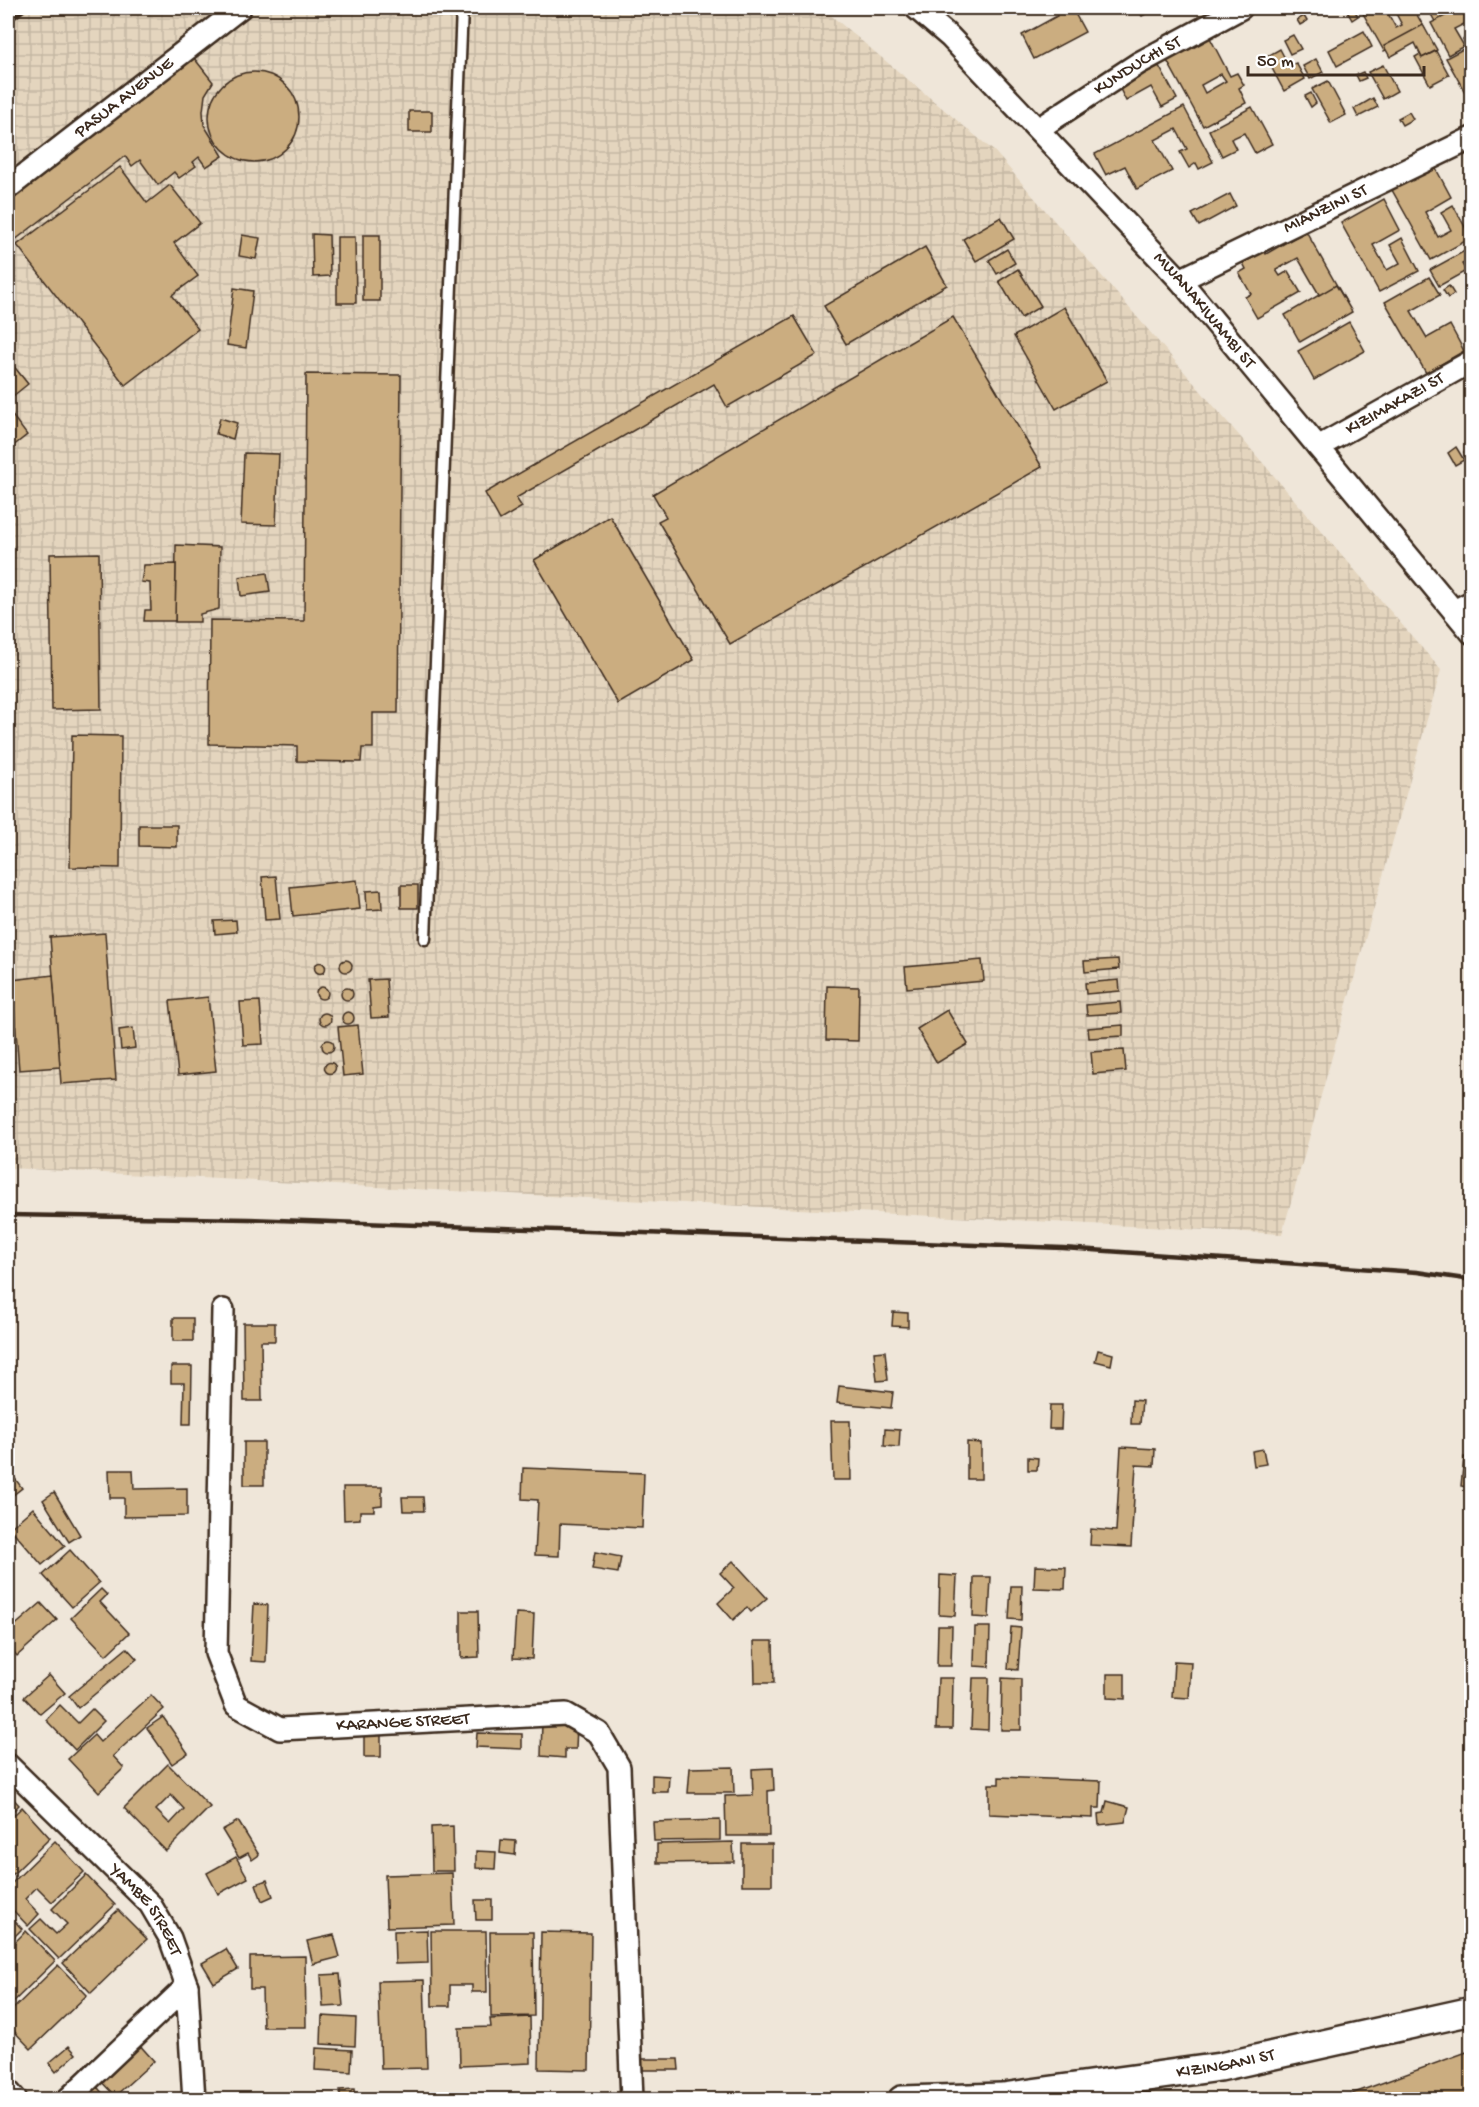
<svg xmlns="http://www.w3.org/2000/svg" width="1479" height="2107" viewBox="0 0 1479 2107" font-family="'Gochi Hand',sans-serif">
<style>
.industrial{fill:url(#industrial-grid)}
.building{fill:#cbad80;stroke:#3b2a1e;stroke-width:1.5;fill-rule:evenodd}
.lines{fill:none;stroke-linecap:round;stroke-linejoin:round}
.service-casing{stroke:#3b2a1e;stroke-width:15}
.minor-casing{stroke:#3b2a1e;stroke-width:26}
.tertiary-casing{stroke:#3b2a1e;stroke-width:32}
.service{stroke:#fff;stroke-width:10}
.minor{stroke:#fff;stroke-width:21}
.tertiary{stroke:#fff;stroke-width:27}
.rail{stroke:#3b2a1e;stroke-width:4.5}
.labels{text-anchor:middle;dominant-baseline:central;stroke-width:6;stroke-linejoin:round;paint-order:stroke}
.street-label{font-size:18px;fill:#3b2a1e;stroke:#fff}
</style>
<defs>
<pattern id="industrial-grid" width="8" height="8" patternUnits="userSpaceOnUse" patternTransform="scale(1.5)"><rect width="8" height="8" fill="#e4d5be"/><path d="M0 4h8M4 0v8" fill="none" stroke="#c4b7a3"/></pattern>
</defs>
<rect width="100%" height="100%" fill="#efe6d9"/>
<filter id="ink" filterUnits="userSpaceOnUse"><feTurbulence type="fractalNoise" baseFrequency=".0167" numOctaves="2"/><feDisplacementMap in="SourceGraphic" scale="12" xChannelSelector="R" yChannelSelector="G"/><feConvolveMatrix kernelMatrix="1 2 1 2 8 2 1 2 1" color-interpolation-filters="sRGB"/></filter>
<g filter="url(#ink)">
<polygon class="industrial" points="8,8 822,8 995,152 1441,670 1282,1234 8,1168"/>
<g class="building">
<polygon points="1016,8 1035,8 1020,15"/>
<polygon points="1053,8 1072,8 1085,32 1034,59 1022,35 1057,16"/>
<polygon points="1137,8 1157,8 1142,16"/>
<polygon points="1353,8 1358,16 1352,20 1347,11"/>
<polygon points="1360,8 1385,8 1396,28 1402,25 1393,8 1413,8 1425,29 1384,51"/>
<polygon points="1431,8 1469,8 1437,25 1428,9"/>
<polygon points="1461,8 1472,8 1472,20 1454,29 1464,46 1448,55 1431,23"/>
<polygon points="1304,16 1307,21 1300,25 1297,20"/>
<polygon points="1423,25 1437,50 1422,58 1415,43 1390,57 1384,46"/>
<polygon points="1364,31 1372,47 1337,66 1329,50"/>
<path d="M1208,34L1230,76L1237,73L1244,85L1239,88L1246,103L1203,126L1165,57ZM1221,74L1226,81L1205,93L1201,85Z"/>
<polygon points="1472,34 1472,91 1466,94 1446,58 1467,47 1463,39"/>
<polygon points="1293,35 1301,49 1290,54 1283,40"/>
<polygon points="1280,49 1289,66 1296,63 1305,79 1284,91 1266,57"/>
<polygon points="1436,51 1449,75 1430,85 1415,57 1420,54 1422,58"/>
<polygon points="194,58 213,82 205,95 203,111 204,125 223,156 206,167 199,157 193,162 196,166 179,178 174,172 158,185 140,160 132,166 125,156 15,240 8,231 8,201"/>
<polygon points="1316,59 1323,72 1310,79 1303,66"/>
<polygon points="1383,65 1397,91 1383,99 1368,72"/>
<polygon points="1159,66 1177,99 1162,107 1151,87 1126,101 1119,87"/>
<polygon points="1363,72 1366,78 1359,81 1356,75"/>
<circle cx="254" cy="117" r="45"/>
<polygon points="1328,81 1346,115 1331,123 1312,89"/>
<polygon points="1311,93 1316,103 1311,107 1305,96"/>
<polygon points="1373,98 1378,107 1358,117 1354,109"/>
<polygon points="1184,107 1213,162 1199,169 1196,163 1189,168 1180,152 1187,149 1176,129 1155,140 1172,171 1137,189 1125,166 1106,175 1095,154"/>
<polygon points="1252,107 1272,144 1255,153 1244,133 1231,139 1236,149 1222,156 1209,130"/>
<rect x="409" y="111" width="23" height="21"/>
<polygon points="1409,112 1413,119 1402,125 1398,118"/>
<polygon points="120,167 147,203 170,185 200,223 174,243 198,276 172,295 198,329 125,385 17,245"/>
<polygon points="1435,167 1451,197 1425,212 1438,237 1451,230 1441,212 1453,205 1471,238 1431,260 1392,190"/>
<polygon points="1230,194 1236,206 1199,226 1192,214"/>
<polygon points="1384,199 1400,230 1373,245 1387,270 1400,263 1390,245 1402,238 1419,271 1379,292 1341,223"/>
<polygon points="1001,217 1014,239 976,261 963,239"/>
<polygon points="1306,231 1345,300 1313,318 1305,304 1320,296 1298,258 1276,270 1280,276 1288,271 1301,293 1257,318 1245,297 1251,294 1239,273 1246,269 1242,261 1264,249 1266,254"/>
<polygon points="312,234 329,235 330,276 313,277"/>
<polygon points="242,235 260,238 256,259 239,256"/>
<rect x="363" y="235" width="17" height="66"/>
<polygon points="337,237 355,237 356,303 337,303"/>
<polygon points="925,247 947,285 846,344 824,306"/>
<polygon points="1472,247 1472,259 1462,264 1466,271 1439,286 1430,270"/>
<polygon points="1007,249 1015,263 997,274 989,260"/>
<polygon points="1018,269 1041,306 1021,318 999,281"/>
<polygon points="1429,277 1440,295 1411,311 1427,338 1450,325 1464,351 1426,373 1385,302"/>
<polygon points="1336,285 1352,312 1300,342 1285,315"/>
<polygon points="1449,286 1454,294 1448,298 1443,290"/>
<polygon points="234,288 253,291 246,348 227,345"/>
<polygon points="8,289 14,298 8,304"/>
<polygon points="1064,307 1107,381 1056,409 1014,336"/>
<polygon points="794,316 817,355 727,407 714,384 516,498 522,507 500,520 485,493"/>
<polygon points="953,317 1042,467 730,644 658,521 666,517 653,494"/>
<polygon points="1349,322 1365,351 1314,380 1298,351"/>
<polygon points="8,359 28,384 8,400"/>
<polygon points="306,374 401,375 398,713 373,713 373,748 362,748 361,762 297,761 297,746 209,744 210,620 304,621"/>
<polygon points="8,410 27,435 8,450"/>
<polygon points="220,418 237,423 233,439 216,434"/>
<polygon points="1456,447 1464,460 1455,465 1448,453"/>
<polygon points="1472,448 1472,465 1464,452"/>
<polygon points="244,453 279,454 276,525 241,524"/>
<polygon points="610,516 694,660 618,704 534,560"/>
<polygon points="176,545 220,547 219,609 200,614 200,622 175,622"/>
<polygon points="99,553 101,709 52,710 50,554"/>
<polygon points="176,564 175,621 144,621 145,610 151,610 150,583 141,582 144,565"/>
<polygon points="267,573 270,592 241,596 239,577"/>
<polygon points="72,735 121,736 120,868 70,867"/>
<polygon points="139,825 177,825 177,847 139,846"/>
<polygon points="276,876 280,919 265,920 262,877"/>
<polygon points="357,880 360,909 293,916 290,887"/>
<rect x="401" y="885" width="17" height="23"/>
<polygon points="381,890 382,909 367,910 366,891"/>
<polygon points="236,920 237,932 215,934 214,921"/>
<polygon points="105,933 116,1080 61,1084 50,937"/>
<polygon points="1118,959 1119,969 1085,972 1084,961"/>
<polygon points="982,960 984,981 907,988 905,967"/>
<circle cx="346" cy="966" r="6"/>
<circle cx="320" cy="968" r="5.5"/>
<polygon points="53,975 60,1067 19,1070 12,980"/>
<polygon points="386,979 389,1017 371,1018 368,980"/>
<polygon points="1119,980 1120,991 1086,994 1085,983"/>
<polygon points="827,986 859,987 858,1041 826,1040"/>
<circle cx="322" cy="993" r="6"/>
<circle cx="347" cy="994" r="6"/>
<polygon points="208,997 216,1071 178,1075 170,1001"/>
<polygon points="260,1001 263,1044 243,1045 240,1002"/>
<polygon points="1120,1002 1121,1013 1087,1015 1086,1005"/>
<polygon points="947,1010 968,1044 937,1063 917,1029"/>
<circle cx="348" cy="1018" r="6"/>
<circle cx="325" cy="1019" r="6"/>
<polygon points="358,1025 363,1074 343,1076 338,1027"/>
<polygon points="1123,1025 1123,1036 1089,1038 1088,1028"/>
<polygon points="133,1028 135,1048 121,1050 119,1030"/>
<circle cx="328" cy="1046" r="6"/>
<polygon points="1124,1050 1126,1071 1093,1074 1091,1052"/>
<circle cx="330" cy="1068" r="5.5"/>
<polygon points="893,1312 908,1313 908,1327 892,1326"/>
<rect x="173" y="1318" width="20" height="23"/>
<polygon points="243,1323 275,1323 275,1341 261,1341 262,1401 244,1401"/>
<polygon points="1098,1350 1113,1354 1111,1365 1095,1361"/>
<polygon points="885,1351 888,1380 877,1381 874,1352"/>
<polygon points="171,1366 192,1366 191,1424 183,1424 184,1383 171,1383"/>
<polygon points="839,1386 893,1392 891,1408 837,1403"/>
<polygon points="1132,1400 1142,1401 1140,1424 1131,1424"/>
<polygon points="1050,1405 1062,1405 1061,1429 1049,1429"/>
<polygon points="831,1421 850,1421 851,1480 833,1480"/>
<polygon points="885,1429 900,1430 899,1447 884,1446"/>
<rect x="244" y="1442" width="20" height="43"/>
<polygon points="967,1442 981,1443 981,1479 967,1479"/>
<polygon points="1121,1447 1155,1449 1154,1466 1136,1465 1131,1547 1090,1545 1091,1529 1116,1531"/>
<polygon points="1263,1449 1266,1464 1254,1466 1252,1451"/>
<polygon points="1028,1457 1038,1458 1037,1470 1028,1470"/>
<polygon points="1464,1457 1472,1458 1472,1488 1461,1486"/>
<polygon points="523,1468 644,1473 642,1528 560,1524 559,1556 535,1555 538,1500 522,1499"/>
<polygon points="8,1469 22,1488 8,1499"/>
<polygon points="109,1470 133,1470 134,1489 187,1488 187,1516 124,1517 124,1498 110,1498"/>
<polygon points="343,1487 382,1487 382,1505 374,1506 374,1511 360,1511 360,1519 344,1520"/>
<polygon points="54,1492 80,1535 69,1542 43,1500"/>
<polygon points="402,1497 423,1497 424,1511 403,1511"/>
<polygon points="33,1508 65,1546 42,1565 10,1528"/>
<polygon points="70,1550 99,1583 72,1607 43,1575"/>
<polygon points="595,1552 621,1557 618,1573 592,1569"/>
<polygon points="733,1561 767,1598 751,1612 747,1607 733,1620 718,1603 734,1588 720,1573"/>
<polygon points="1035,1566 1066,1567 1065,1589 1034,1588"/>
<polygon points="940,1575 957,1576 955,1616 939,1615"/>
<polygon points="974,1577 991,1577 989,1618 973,1617"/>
<polygon points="1011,1586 1022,1586 1021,1620 1009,1619"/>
<polygon points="101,1589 107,1595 100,1602 129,1633 106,1655 71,1618"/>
<polygon points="41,1603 57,1620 17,1656 8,1645 8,1623 12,1628"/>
<polygon points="254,1604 268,1605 266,1662 251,1661"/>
<polygon points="461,1611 478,1611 479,1657 461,1658"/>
<polygon points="516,1613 534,1614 532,1659 513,1658"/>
<polygon points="938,1626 952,1626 951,1666 937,1666"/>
<polygon points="975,1627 990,1627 989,1667 974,1666"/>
<polygon points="1011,1627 1021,1628 1018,1670 1008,1669"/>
<polygon points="754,1641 773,1641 774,1683 755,1683"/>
<polygon points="127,1648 137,1659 78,1708 69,1696"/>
<polygon points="1174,1661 1191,1662 1189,1698 1172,1697"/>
<polygon points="1107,1674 1125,1674 1125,1699 1107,1698"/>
<polygon points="49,1675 65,1693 40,1714 24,1697"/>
<polygon points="938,1678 953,1678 952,1729 936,1729"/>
<polygon points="973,1678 989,1678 988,1730 971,1729"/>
<polygon points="1002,1678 1021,1679 1021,1730 1001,1730"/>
<polygon points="151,1695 164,1709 113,1756 124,1768 99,1792 68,1759 94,1735 100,1742"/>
<polygon points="60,1705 78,1723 92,1709 104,1721 75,1750 46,1720"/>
<polygon points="163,1717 188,1753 172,1764 147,1728"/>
<polygon points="542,1722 577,1724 576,1749 565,1749 565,1758 541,1756"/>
<rect x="1465" y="1729" width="7" height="19"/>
<rect x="364" y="1730" width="17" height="27"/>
<polygon points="477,1733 522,1734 522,1749 476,1747"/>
<path d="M168,1764L210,1807L166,1851L124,1808ZM171,1795L184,1809L170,1824L156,1810Z"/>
<polygon points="733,1767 734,1793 688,1793 690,1768"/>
<polygon points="773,1768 774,1790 768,1791 769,1836 726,1836 725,1796 753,1795 752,1769"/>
<polygon points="652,1775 669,1776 668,1792 652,1792"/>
<polygon points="999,1777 1101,1781 1100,1808 1093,1808 1093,1818 989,1814 989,1784 999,1784"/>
<polygon points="8,1793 19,1805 8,1816"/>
<polygon points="1107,1801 1129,1807 1125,1822 1099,1825 1098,1814 1104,1813"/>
<polygon points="22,1807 50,1838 8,1879 8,1821"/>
<polygon points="720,1820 720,1840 654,1841 653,1822"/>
<polygon points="238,1821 259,1855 252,1860 248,1853 239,1858 222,1830"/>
<polygon points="453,1826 454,1871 432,1871 431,1827"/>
<polygon points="501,1840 516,1841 515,1855 500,1853"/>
<polygon points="55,1841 84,1872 52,1902 37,1887 25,1899 39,1914 28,1926 8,1905 8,1887"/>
<polygon points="733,1842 734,1862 657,1863 657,1844"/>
<rect x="742" y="1844" width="30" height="41"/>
<polygon points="476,1851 496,1852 495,1869 476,1868"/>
<polygon points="236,1857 248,1878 218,1894 207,1873"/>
<polygon points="452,1873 454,1925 387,1927 385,1875"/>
<polygon points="86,1875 115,1905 59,1959 30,1929 41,1919 56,1934 67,1924 52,1909"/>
<polygon points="267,1880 273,1896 262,1901 256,1884"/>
<polygon points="475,1900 492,1900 492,1920 476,1920"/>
<polygon points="118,1910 147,1939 91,1993 63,1963"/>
<polygon points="8,1914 22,1929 8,1943"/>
<polygon points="427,1930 428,1963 395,1964 394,1931"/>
<polygon points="26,1931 55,1961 8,2007 8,1949"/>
<polygon points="431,1931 486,1931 487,1992 472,1992 472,1985 450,1985 450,2006 432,2006"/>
<polygon points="490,1932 533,1932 534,2016 491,2017"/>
<polygon points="541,1932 591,1933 589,2070 539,2069"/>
<polygon points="334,1935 340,1957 313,1964 307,1941"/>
<polygon points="226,1949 238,1969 214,1983 202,1963"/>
<polygon points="305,1956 306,2027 263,2027 262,1989 250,1989 250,1957"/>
<polygon points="58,1965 87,1995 31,2049 8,2025 8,2014"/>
<polygon points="340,1974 343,2006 323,2007 321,1975"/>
<polygon points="424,1980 427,2068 381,2069 378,1981"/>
<polygon points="322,2016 356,2018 355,2046 321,2044"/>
<polygon points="530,2017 531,2063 460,2066 459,2028 491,2027 490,2019"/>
<polygon points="136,2041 154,2061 115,2096 97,2077"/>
<polygon points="69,2046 76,2054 56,2072 49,2063"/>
<polygon points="316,2048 352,2050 351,2072 315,2070"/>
<polygon points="1472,2050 1472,2100 1335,2100"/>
<polygon points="642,2059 678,2059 679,2070 643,2070"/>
<polygon points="94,2083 108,2100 75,2100"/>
<polygon points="354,2089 355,2100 340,2100 340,2090"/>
</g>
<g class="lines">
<g class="service-casing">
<polyline id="service" points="425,939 462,8"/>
</g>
<g class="minor-casing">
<g id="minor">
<path id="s1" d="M916,8L950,37L1180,280L1472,633"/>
<path id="s2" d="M1038,129L1139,63L1241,8"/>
<path id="s3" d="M8,188L240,8"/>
<path id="s4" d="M1180,280L1472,138"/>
<path id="s5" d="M1318,447L1472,361"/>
<polyline points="1454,611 1472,602"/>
<path id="s6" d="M223,1310L216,1653L236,1705L280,1729L566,1714L599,1733L619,1767L632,2100"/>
<path id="s7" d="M8,1765L150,1904L170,1938L187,1986L194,2100"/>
<polyline points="8,2091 16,2100"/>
<polyline points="67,2100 187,1986"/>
</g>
</g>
<g class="tertiary-casing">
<g id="tertiary">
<path id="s8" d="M902,2100L1003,2097L1220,2067L1472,2011"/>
</g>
</g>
<use href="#service" class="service"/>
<use href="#minor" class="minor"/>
<use href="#tertiary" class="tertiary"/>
<g class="rail">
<polyline points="8,22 26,8"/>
<polyline points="8,1215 249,1219 1063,1248 1417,1272 1472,1280"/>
</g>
</g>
</g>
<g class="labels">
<g class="street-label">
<text stroke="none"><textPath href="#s2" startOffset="118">KUNDUCHI ST</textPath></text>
<text stroke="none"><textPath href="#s3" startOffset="147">PASUA AVENUE</textPath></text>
<text stroke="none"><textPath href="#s4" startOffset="162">MIANZINI ST</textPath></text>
<text stroke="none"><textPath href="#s1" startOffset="418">MWANAKIWAMBI ST</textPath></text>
<text stroke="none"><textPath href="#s5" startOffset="88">KIZIMAKAZI ST</textPath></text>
<text stroke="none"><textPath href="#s6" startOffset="572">KARANGE STREET</textPath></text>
<text stroke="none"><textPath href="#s7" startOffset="201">YAMBE STREET</textPath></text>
<text stroke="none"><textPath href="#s8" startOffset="326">KIZINGANI ST</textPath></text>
</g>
</g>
<rect width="1479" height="2107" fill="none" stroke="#fff" stroke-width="30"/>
<rect x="15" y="15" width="1449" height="2077" fill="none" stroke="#3b2a1e" stroke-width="2" filter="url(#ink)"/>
<path d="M1248 66v9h176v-9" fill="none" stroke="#3b2a1e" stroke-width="3"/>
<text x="1257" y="66" font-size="18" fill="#3b2a1e" stroke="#ffffff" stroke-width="4.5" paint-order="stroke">50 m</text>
</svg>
